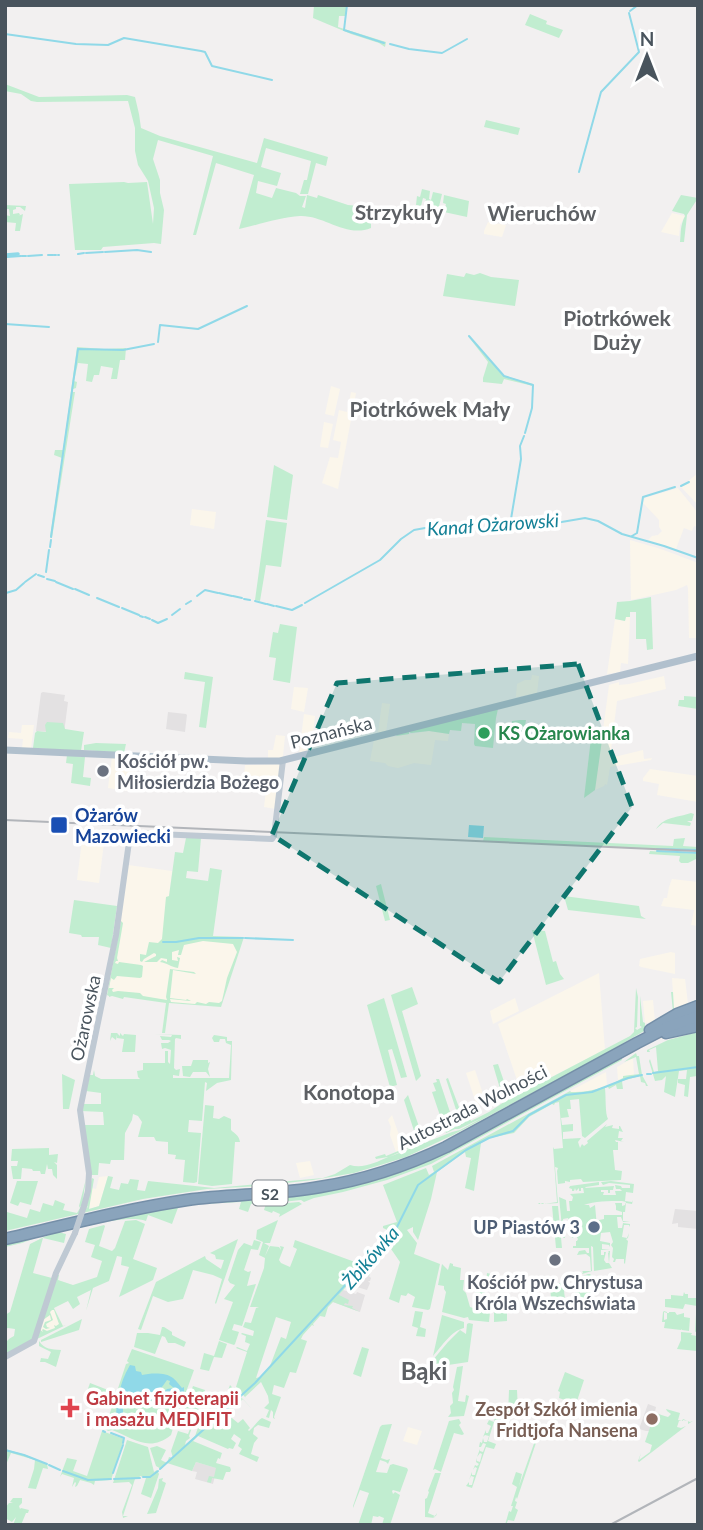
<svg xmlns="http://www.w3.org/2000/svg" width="703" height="1530" viewBox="0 0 703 1530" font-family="Lato,sans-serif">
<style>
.commercial{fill:#fbf6eb}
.education{fill:#e3e1e2}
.green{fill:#c1edd0;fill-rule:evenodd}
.water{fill:#90d9e8}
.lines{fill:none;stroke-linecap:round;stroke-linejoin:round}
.stream{stroke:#90d9e8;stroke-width:2}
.canal{stroke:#90d9e8;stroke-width:3.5}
.highway-casing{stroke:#758fa8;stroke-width:13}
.secondary{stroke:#bfc9d3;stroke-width:6}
.primary{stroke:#b1c0cd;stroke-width:7}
.highway{stroke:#8aa4bc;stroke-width:10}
.rail{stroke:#b2b5ba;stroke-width:2}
.secondary-bridge{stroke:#bfc9d3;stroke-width:6}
.marked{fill:#0f766e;fill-opacity:0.2;stroke:#0f766e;stroke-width:5;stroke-dasharray:14 9;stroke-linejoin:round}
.leisure-dot{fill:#2e9e5b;stroke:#fff;stroke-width:2.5}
.worship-dot{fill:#6b7280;stroke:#fff;stroke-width:2.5}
.transit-dot{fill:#1a4fb4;stroke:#fff;stroke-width:2.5}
.service-dot{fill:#5c6f8a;stroke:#fff;stroke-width:2.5}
.health-dot{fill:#e0444e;stroke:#fff;stroke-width:2.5}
.education-dot{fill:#8d6e63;stroke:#fff;stroke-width:2.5}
.labels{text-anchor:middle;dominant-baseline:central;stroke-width:7;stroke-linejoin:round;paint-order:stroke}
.shield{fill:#fff;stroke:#80878e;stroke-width:2}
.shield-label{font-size:16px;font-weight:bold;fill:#49545d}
.street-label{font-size:18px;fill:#49545d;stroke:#fff}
.leisure-label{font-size:18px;font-weight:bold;fill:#27864d;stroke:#fff;text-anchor:start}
.worship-label{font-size:18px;font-weight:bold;fill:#5b616d;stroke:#fff;text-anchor:start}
.transit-label{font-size:18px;font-weight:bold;fill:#164399;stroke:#fff;text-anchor:start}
.service-label{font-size:18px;font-weight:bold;fill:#4e5e75;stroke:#fff;text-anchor:end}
.health-label{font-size:18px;font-weight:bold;fill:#be3a42;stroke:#fff;text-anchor:start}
.education-label{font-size:18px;font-weight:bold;fill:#785e54;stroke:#fff;text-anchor:end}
.water-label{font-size:19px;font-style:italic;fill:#138096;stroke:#fff}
.quarter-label{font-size:21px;font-weight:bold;fill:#5d6064;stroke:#fff}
.district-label{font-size:24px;font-weight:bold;fill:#5d6064;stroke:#fff}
</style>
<rect width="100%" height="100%" fill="#f2f0f0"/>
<g class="commercial">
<polygon points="672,213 685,216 680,225 679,236 661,232"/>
<polygon points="488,222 506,225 502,237 484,234 484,231"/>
<polygon points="331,386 340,389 334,416 325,414"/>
<polygon points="351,392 356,393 338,489 322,483 330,457 338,458 341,442 333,440 339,410 347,412"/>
<polygon points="324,422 333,424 328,448 320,447"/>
<polygon points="698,473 698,505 681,487"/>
<polygon points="678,488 698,513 698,527 694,526 692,531 684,528 676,549 648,540 652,536 658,535 662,531 659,527 659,520 643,503 645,498"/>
<polygon points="192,509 216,512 214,529 190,525"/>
<polygon points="630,540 661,549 698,563 698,638 689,638 688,588 687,585 676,590 631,600"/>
<polygon points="626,617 630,617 628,664 621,663 620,672 607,674 615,619 625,621"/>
<polygon points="532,675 539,676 537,693 516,697 517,684 525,680 531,680"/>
<polygon points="664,676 666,689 617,701 610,758 643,750 644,759 652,758 651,760 610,767 607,785 605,784 604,786 595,790 609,685 619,682 619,685 629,684"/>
<polygon points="294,687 308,688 304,712 291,709"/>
<polygon points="382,703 390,704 386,732 378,733"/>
<polygon points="304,714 315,716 311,750 299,754"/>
<polygon points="22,725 34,725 31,748 22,748 23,739 8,738 9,732 21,733"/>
<polygon points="429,731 449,734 448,741 435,740 431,765 414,763 398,768 388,766 385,763 370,761 374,740"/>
<polygon points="276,735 285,736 283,756 282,758 268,760 268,750 273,750"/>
<polygon points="112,757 138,759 133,792 108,788"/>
<polygon points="278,764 281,765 276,809 264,807 266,790 243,787 245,765"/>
<polygon points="650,769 698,776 698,802 657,795 659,784 643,781 643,778"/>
<polygon points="83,833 105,834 99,883 77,880"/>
<polygon points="128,865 172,871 163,943 199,939 241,941 220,1006 169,1003 107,993 121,922 120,918"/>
<polygon points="672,879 698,882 698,926 691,925 694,910 661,906 664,898 667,898 669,887"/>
<polygon points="671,952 675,953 675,974 641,967 639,966 640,959"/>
<polygon points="599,973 605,1050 521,1092 498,1024"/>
<polygon points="672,978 685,979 688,1004 674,1011"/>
<polygon points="515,998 519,1011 493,1024 490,1011"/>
<polygon points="653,1000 655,1022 645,1023 643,1001"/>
<polygon points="633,1058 634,1075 623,1076 623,1078 618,1080 617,1067"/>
<polygon points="475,1070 486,1103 477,1106 466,1073"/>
<polygon points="606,1072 607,1086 585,1092 571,1092 570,1091"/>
<polygon points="392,1115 404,1149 396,1152 390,1135 391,1127 388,1120"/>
<polygon points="310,1161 314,1175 300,1178 296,1163"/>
<polygon points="108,1176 99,1206 88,1209 92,1188 96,1189 99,1177"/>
<polygon points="54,1308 63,1326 41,1332 40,1330 43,1319"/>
<polygon points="408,1427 422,1431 417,1445 403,1441"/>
</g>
<g class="education">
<polygon points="43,692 65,695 64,701 68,702 64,733 36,731 41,693"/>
<polygon points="168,712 186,714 187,715 185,732 166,729"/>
<polygon points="675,1209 698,1211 698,1229 678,1227 678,1223 672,1224"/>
<polygon points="378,1251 369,1276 371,1278 370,1281 368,1281 370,1283 367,1290 347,1284"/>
<polygon points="343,1290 356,1294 357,1292 365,1295 360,1312 333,1302"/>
<polygon points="648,1404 656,1407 655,1412 661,1415 649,1431 646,1431 639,1429"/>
<polygon points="196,1462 217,1468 213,1484 195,1479 197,1472 192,1471"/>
</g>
<g class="green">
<polygon points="314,5 347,5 346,16 339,16 338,27 386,42 385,47 379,43 351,34 313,18"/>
<polygon points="530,14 547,21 546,24 563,30 559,38 525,25"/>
<path d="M5,84L39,97L127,95L135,97L139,114L141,128L160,136L257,163L264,138L328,157L326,166L316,163L308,194H300L304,180H307L311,161L266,148L261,167L281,173L277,186L258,181L256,193L272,198L276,188L296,193L300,196H306L302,207L305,208L307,195L317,198L318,195L348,205L370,207L371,205V228C346,238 324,215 300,216C281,217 258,225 239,229L254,175L216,163L196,235H193L213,156L158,140L153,159L160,180V193L164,210L161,244L154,243L103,247L101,250H75L69,184L124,182L128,183L147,182L153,224L154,208L148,181L138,165L135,151V128L128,101L37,102L31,101L21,94L5,91Z"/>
<polygon points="486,120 520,128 518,135 484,127"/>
<polygon points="422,189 430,191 429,199 431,200 433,192 442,194 438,211 424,207 426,199 423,198 421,206 416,205 417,196 420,197"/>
<polygon points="444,195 469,201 467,217 444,212 446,204 443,203"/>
<path d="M681,195L698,198L687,215L684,242H680C681,232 680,226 685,216L684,214L672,211Z"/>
<polygon points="5,205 26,206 25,211 20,207 16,207 16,209 13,210 13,214 19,213 20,215 18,216 23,214 20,231 15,231 16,223 5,222 5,215 10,216 9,209 5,209"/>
<polygon points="466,273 474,275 480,273 491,277 519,280 515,306 443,296 447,274 464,277"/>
<polygon points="468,336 504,376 533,384 533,386 504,379 502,384 483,382 483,378 488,362"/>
<polygon points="77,347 104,349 126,348 125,360 120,360 117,379 111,379 113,368 101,366 99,375 94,375 92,382 86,381 88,364 78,363 74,381 77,382 76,388 73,389 73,392 75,392 52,538 50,537 62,458 54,455 55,450 63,450"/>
<polygon points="274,465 293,475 287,520 267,517"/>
<polygon points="266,520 287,523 281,567 266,565 260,601 255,600"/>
<polygon points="651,597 653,649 647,650 646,639 636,639 636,612 630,612 630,617 626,617 625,621 615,619 617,602 630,601"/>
<polygon points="280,624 297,627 290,683 273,680 276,658 269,657 273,632 278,633"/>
<polygon points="185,672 213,677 206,728 199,727 205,682 184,679"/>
<polygon points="684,696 698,697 698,709 678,706 679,700 684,700"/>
<polygon points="498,709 496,718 493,748 475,746 474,744 475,724 462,723 461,731 450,730 449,734 429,731 411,733 409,732 409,734 396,736 398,734"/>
<polygon points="520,720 526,720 524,732 520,735 510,733 512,721"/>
<polygon points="47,722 63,723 65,729 84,732 81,751 33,748 35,733 37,731 46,732 45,725"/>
<polygon points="591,738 602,740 595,790 584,798"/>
<polygon points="96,743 126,744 124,753 84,750 84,745"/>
<polygon points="67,755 85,757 83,777 91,778 90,786 71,783 73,764 66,763"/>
<path d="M691,813L694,814L692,821H687L691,823L690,826L663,823L656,829C665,816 677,818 691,813Z"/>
<polygon points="484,837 673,846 674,839 685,838 683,846 698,847 698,851 483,841"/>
<path d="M186,838H201L198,872L187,871L186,878L208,881L210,868L222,870L213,936L244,937L221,1007L169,1003L165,1033H162L166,1003L124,997L123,999L112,996L109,997V996L107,995L121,921L123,923L117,958L118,961H116L115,963L118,964L119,962L141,965L143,966L142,977L140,978L117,976L114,980L111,978L109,988H114L112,990L113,992L118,991L140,993L143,996L167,1000L166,997L170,969L194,972L196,974L173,970L170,998L186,1000L187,999L191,1001H190L170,999L171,1002L195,1004L197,1002L206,1004L209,1002L219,1003L222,1001L227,978L237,952L233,944L203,941L184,945L181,955H178L179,950L172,952V960L178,961L177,957L180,958L178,968C171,967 167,963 160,962L162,960L167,962V959L161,958L157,962H144L156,956V954L154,953L144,959L142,962L140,961V954L146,955L149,942L158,943L162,939L166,897L169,896L175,852L183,853Z"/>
<polygon points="650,851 698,854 698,858 688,863 681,863 679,861 680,856 649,854"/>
<polygon points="381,884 390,920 385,921 376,886"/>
<polygon points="564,896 639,906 641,916 646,919 568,910"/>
<polygon points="74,900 117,906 111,948 98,945 99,937 82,937 81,935 69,933"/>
<polygon points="532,930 545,931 553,962 556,961 560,974 564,979 546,985"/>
<polygon points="412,987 418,1004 402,1011 421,1076 416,1081 391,995"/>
<path d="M636,988L638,997L637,1027L635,1028L637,1030L642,1027L640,1026V996L643,1022L645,1023V1028L673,1012L671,992H673L674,1010L698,999V1004L670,1016L596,1059L453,1135L406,1157L387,1163L354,1173L313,1180L260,1186L207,1189L143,1199L5,1231L7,1212L27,1218L30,1209L40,1212L43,1203L53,1206L55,1200L65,1204L63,1210L77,1213L80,1208L79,1206L86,1179L82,1206H80L84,1209L88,1207L85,1205L92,1178L94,1179L89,1209L99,1206L108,1176L113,1177L110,1188L119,1190L121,1183L128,1184L130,1179L139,1180L137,1190L145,1191L148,1181L214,1188L323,1178L335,1174L350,1165C363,1169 377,1162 388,1157L376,1159L375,1157L385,1154L386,1156L413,1145L411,1140L416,1137L404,1100L408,1095L424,1141L389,1157L452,1132L460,1130L482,1118L459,1129H455L446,1133L432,1092L436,1091L433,1083L437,1082L436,1079H439L455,1127L461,1125L446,1079L448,1078L460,1110L466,1108L471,1121L489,1112L504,1102L493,1065L498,1064L510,1099L630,1036L634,1032Z"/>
<polygon points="384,998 407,1077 401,1078 392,1049 388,1050 397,1085 390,1087 367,1005"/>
<polygon points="698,1032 698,1088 696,1088 697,1076 690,1077 688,1097 684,1096 685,1085 678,1083 678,1079 686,1079 687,1070 679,1071 675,1097 664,1092 666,1076 662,1080 655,1081 649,1061 650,1059 654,1072 658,1071 656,1047 649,1050 650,1052 647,1052 647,1050 668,1040"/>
<polygon points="111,1033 117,1033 120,1036 120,1033 123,1036 124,1034 136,1035 135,1052 122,1052 124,1039 117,1038 117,1035 116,1040 112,1037 110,1041"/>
<polygon points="154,1034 181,1035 181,1039 176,1038 175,1039 174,1068 176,1070 180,1069 179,1076 173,1075 173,1078 229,1078 231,1045 226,1043 225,1039 220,1039 219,1042 214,1042 212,1038 214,1035 227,1037 227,1041 232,1041 231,1080 217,1083 206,1091 207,1083 205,1082 202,1121 189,1120 188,1132 201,1133 197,1182 194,1183 183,1182 185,1160 175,1159 176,1155 168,1154 168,1142 156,1141 154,1137 138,1137 142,1122 138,1116 133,1114 132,1120 125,1133 124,1160 111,1160 110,1164 99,1163 98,1175 91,1175 83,1125 104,1125 103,1112 81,1111 83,1104 101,1104 101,1093 86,1091 90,1075 93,1075 94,1070 95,1076 101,1079 140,1079 138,1077 137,1071 143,1070 143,1063 165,1063 165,1051 168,1051 168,1062 170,1064 171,1050 165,1048 162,1049 161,1043 168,1043 171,1041 169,1040 162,1040 160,1036 171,1037 172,1035"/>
<path d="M636,1053L637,1056H639L642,1075L648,1086H646L645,1083L641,1082L640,1076L622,1081L623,1089H617L616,1085L609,1089L608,1087L605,1088C606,1097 605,1114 608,1119L585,1138L582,1136L579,1099L570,1100L571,1109H567L569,1117L561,1118L562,1125L573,1124V1131L563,1132V1139L581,1138L578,1142L580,1148L582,1144L584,1146L588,1143L587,1141L607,1124L605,1127L613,1125L612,1128L619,1129V1126H620L623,1132L619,1131L618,1138H623L621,1141L624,1142L615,1140L616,1142H618V1150H613L615,1170L622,1171L621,1180L583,1182L581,1179L570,1180V1182L565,1181V1183L558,1184L557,1171L558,1168L555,1167L558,1203L543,1204L540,1203V1204H538L539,1203H543L544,1204L557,1202L553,1147L554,1149L563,1148L559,1102L555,1103L554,1105L552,1104L529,1117L514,1133L490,1138L481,1143L474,1191L465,1188L471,1158L466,1157L465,1152L437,1172L431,1199L418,1240L413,1232V1227L407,1230L417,1243L414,1254L440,1264L430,1309L428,1310L412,1307L415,1297L408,1293L406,1296L401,1295L399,1303L389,1299L400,1262L391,1249L386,1248L381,1252H377L371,1259L375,1260L371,1266L372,1268L369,1276L364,1274L360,1284L358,1283L360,1277L357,1274L339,1295L349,1300L348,1304L345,1303L344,1305L353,1306L352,1308L360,1312L333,1302L328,1307L325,1317L320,1316L313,1324L314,1326L312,1325L303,1335L301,1339L307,1341L296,1373L290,1372L284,1388L274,1385L272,1394L281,1397L274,1417L275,1419L273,1418V1412L271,1410L269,1418L266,1417L269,1410L264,1408L269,1403L268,1396L261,1382L245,1397L253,1406L236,1387L247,1352L236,1348L237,1347L247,1351L250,1344L245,1342L246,1336L241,1334L242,1333L253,1336L254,1331L243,1327L245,1322L251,1323L256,1308L259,1307H250L264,1268L265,1258L259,1255L263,1242L256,1239L257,1230L278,1220L270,1243H264L269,1246L265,1256L270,1246L279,1247L281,1250L280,1246L284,1247L279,1260L281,1263L290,1267L297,1249L293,1247L295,1240L363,1265L392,1232L383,1228V1226L397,1222L383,1185L426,1168L429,1175L434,1172L432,1166L570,1091L571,1092C590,1093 607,1087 623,1078V1076L639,1074L636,1057L624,1062ZM276,1317L291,1322L286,1339L281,1337L270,1366L260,1377L256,1378Z"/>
<path d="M619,1056L622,1058V1060L431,1164L387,1180L343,1192L314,1198L304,1202L301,1200L282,1202L280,1200L277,1201L276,1204L299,1202L302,1204L279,1217L280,1214L273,1211L272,1213L264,1210L267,1200H262L251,1204L248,1212L239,1209L241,1202L179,1205L172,1224L148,1215L146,1221C129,1215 97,1224 79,1228V1224C120,1214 163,1202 204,1200C254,1198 308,1194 357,1182C420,1167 475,1135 531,1104C560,1089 591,1074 619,1056Z"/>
<polygon points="193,1060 208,1060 208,1063 210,1062 208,1069 210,1077 206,1072 193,1072 190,1077 183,1076 182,1066 191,1066"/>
<polygon points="62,1074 75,1080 69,1109 63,1109"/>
<path d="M205,1105L214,1106L213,1118L219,1119L224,1116L231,1119V1130C235,1134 239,1135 240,1142H235L232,1184L212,1186L198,1184Z"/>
<polygon points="49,1148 49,1155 58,1154 57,1163 54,1162 57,1165 57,1179 53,1175 52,1169 48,1169 47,1164 45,1174 41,1174 40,1171 33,1171 32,1169 22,1168 21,1179 13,1179 11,1166 17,1166 18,1161 11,1161 12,1149"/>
<polygon points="17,1181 38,1181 31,1205 20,1202 18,1206 10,1203"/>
<path d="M611,1181L634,1184L633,1193L626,1192L625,1201L632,1202L633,1200L632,1204L626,1203L625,1212H623V1221L630,1222H623L621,1217H617L618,1228H622L623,1223L630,1224V1227L629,1225H624L622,1237L627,1238L629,1233L628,1238L626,1239L628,1241L625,1264L624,1263V1259H616L615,1262H613L614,1259L612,1257L613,1248L611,1245L613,1242L610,1232L601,1233L600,1241L610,1243V1247L609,1245L602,1244V1249H610L601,1250V1255H604V1252H606L604,1260L606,1263H609L608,1253L609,1252L608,1251H610L609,1263L612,1268L594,1271L593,1247L591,1246L592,1271L582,1274L583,1272L582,1271H591L590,1257L586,1254L577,1255L579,1251L585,1250L587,1253H589V1248H573V1246H576V1241H577L578,1239L576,1236L572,1238L570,1223H574L575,1220H569L568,1218L563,1219L565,1238H563L559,1197L566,1200L567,1211H570L569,1201H572L573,1197L570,1194L584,1193L583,1188H581V1191H579V1188L576,1191L575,1188L574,1191H572V1189L569,1188L570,1186L599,1182V1185L586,1187L585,1188L614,1186L613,1190H610V1193H608V1190H601V1192H604L603,1195H616L615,1191H622L620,1189H616L615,1185L621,1186L622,1188H630V1185L609,1183L603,1185L601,1182ZM622,1201L626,1202L625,1205L622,1206V1203H612H615L616,1206V1210L622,1212V1215H604V1219L599,1220V1228L597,1227L595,1205L590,1208L589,1205H584C594,1201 609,1201 622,1201Z"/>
<polygon points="552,1206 558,1206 562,1248 556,1248"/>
<polygon points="136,1220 145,1224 133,1259 157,1268 153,1280 119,1297 129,1267 121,1265 122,1257 117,1256 109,1281 93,1288 86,1311 91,1290 77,1297 80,1304 73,1309 68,1301 54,1308 63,1326 66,1325 37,1339 39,1329 43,1332 42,1330 43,1329 47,1331 55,1328 54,1325 56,1326 59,1324 54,1310 52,1310 50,1312 53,1320 46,1324 47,1327 50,1328 46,1329 43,1327 45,1322 51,1320 50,1315 43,1320 57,1274 59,1275 58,1280 73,1285 97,1277 102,1261 91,1257 95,1245 85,1242 89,1229 104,1225 105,1226 99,1246 112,1251 115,1248 125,1221"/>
<path d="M76,1225L75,1228L58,1232L66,1234L64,1243L43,1238L33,1273L52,1278L32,1342L7,1354C7,1345 2,1342 14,1336L15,1329L8,1328L5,1329V1315L10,1312L30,1244L44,1237L57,1232L49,1233L22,1243L5,1247V1242Z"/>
<polygon points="238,1239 216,1304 215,1303 222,1279 213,1275 193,1270 183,1299 168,1302 153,1296 141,1330 138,1329 156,1282 205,1256 206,1259 221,1269 224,1260 216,1259 215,1255 210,1253"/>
<polygon points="254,1240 261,1242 258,1250 251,1249 244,1270 248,1272 251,1271 247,1286 256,1284 242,1326 234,1324 232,1330 239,1332 235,1344 234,1345 219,1340 233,1302 224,1299 235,1285 230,1283 228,1280 238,1250 244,1243 252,1246"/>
<polygon points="450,1263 453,1264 453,1266 461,1268 460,1280 464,1280 463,1290 466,1293 470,1307 473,1308 474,1304 481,1311 490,1312 489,1322 469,1320 468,1317 464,1318 442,1312 446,1292 444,1289 444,1286 438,1285 442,1264 448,1270"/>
<path d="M487,1273L495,1275L494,1286L486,1285L483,1309C472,1304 476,1292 477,1282L486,1283Z"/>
<polygon points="588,1274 590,1274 592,1276 592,1291 590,1291 592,1292 594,1305 569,1308 568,1306 568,1301 570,1307 577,1306 575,1289 580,1289 580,1293 583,1292 582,1289 584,1289 584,1292 586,1292 586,1283 591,1282 591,1280 581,1281 581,1277"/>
<polygon points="563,1282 566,1308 552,1310 550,1286"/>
<polygon points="684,1292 685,1294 688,1294 688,1298 698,1298 698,1310 697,1306 685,1304 683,1309 665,1307 665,1299 671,1299 671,1295 683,1296"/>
<polygon points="507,1304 507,1321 494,1322 494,1311"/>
<polygon points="415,1311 423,1312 420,1327 426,1329 425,1337 416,1336 418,1328 412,1326"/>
<polygon points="664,1311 667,1312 667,1313 664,1312 664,1320 667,1319 667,1313 669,1313 669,1312 675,1312 677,1315 684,1313 684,1317 690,1318 689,1331 682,1330 682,1329 681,1330 664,1328 665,1322 662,1322 663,1312"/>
<polygon points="696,1314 698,1314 697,1351 677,1349 681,1340 681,1332 692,1333 691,1335 697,1336 697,1331 695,1332"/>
<path d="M442,1315L464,1322V1328C451,1331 442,1346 433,1356Z"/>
<polygon points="82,1319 79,1330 41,1342 41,1340"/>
<polygon points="469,1323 473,1324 468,1362 422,1369 421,1366 427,1367 448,1342 460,1330 466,1334 467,1324"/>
<polygon points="162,1327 164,1327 172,1332 172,1335 186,1342 184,1347 175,1343 168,1343 165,1337 162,1336 155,1354 134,1347 137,1333 148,1333 160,1335"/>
<path d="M39,1341C45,1350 51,1349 61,1350L56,1367L45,1362H40L41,1358L48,1359L51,1352L39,1346Z"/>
<polygon points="219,1341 227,1344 222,1358 214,1357 209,1371 200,1369 204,1353 214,1356"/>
<polygon points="362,1347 369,1349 361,1377 353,1374"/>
<path d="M132,1349L194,1370L173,1428L171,1435C149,1453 133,1438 112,1430L108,1431L105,1428L126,1364L129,1363L127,1361Z"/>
<polygon points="463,1366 458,1401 465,1402 466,1395 469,1396 464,1416 448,1417 451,1413 450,1406 453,1403 452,1393 454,1390 453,1387 457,1367"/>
<polygon points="565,1372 584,1380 576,1404 559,1398 560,1392 558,1391"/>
<polygon points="90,1383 108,1390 105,1398 112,1400 110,1405 96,1400 96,1397 93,1404 84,1400"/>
<path d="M230,1385L250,1407L251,1408L243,1399L227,1414L238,1423L243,1419L250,1428L248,1430L249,1431C254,1427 258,1420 262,1418L271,1422L269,1428L258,1425L254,1428L253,1434L258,1438L254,1443L251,1454L259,1457L257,1462L239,1454L242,1449L238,1446L241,1439L234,1434L231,1439L236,1443L233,1449L229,1448L228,1449L198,1436L193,1441L222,1453L220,1459L218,1458L216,1463L230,1467L231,1470L230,1472H226L223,1480L212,1478L211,1483L207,1482L209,1476L214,1477L216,1468L196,1462L192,1471L167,1463L161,1469L156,1466L150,1448L157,1446L166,1450L161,1460L167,1463L169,1457L173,1458L171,1451L178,1431L188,1434L194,1418L183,1414L193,1386L205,1390L189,1436L190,1438L186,1441L185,1445L195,1436L203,1414L210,1417L208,1419L210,1420L216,1409L220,1394L226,1396Z"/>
<polygon points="509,1390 517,1390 518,1411 520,1414 508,1415"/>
<polygon points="666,1409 680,1413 678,1420 682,1421 683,1419 690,1422 693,1421 688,1424 688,1421 683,1420 683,1421 679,1421 677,1427 681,1428 686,1426 639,1462 638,1461 641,1453 639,1460 650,1452 652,1445 645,1442 655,1413 668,1417 671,1414 667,1411"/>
<polygon points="505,1416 503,1425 494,1422 488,1441 496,1444 494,1449 486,1447 472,1488 466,1486 469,1482 469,1485 472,1485 474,1477 471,1476 469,1480 472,1472 472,1475 475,1475 477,1468 475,1467 473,1470 475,1465 477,1466 479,1464 476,1462 477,1458 477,1461 480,1462 482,1454 480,1453 477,1457 480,1449 480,1451 483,1452 486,1444 483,1443 481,1447 479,1447 480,1442 482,1443 483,1438 484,1442 487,1442 489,1436 485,1435 483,1437 486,1430 486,1433 488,1433 491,1426 487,1424 489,1420 494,1422 495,1417"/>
<polygon points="459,1419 461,1423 459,1425 464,1434 462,1435 454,1433 441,1472 435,1469 433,1470 449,1421"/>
<polygon points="392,1424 381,1458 387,1460 390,1459 388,1464 386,1462 380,1460 376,1472 387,1473 390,1465 393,1464 407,1468 408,1470 400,1492 393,1490 392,1491 393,1494 395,1492 400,1495 390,1525 382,1525 384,1518 379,1516 378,1517 373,1516 371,1525 358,1525 369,1493 360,1490 353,1508 353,1506 380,1427 382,1425"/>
<polygon points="102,1431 124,1439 111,1480 95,1481 94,1485 91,1483 80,1480 77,1486 75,1487 76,1483 75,1482 72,1487 74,1478 62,1474 60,1477 67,1458 77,1460 73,1471 87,1476"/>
<polygon points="539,1434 544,1435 544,1437 538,1437 517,1499 516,1497 515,1501 517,1502 515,1508 518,1510 514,1521 508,1520 506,1525 505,1525 509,1511 511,1512 513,1506 511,1506 517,1487 512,1484 516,1472 522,1474 519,1486 537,1435"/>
<polygon points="127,1440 148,1447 154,1472 157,1470 159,1474 151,1498 141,1494 146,1478 140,1476 139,1479 135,1479 123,1516 128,1516 123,1518 122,1512 132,1485 129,1482 113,1483"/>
<polygon points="5,1449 26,1455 47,1464 48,1469 43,1468 36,1489 28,1488 34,1469 35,1460 11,1453 5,1467"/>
<polygon points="435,1473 441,1473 428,1513 435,1516 437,1513 436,1516 433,1517 435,1518 425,1517 425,1499 427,1498 429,1492 428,1491"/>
<polygon points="163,1478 162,1481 166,1483 156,1513 147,1514 158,1488 159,1479"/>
<polygon points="13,1498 22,1498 22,1503 19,1506 20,1509 21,1508 29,1510 28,1513 26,1513 21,1525 13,1525 16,1517 12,1522 5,1518 5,1508 9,1503 13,1503 10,1502"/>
</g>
<g class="water">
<polygon points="469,825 484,826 483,838 468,837"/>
<path d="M130,1365L135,1366L136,1371L141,1372L142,1375C150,1373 166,1372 173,1378C177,1381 179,1385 182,1388L184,1387V1392C174,1400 172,1392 163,1393L167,1389L174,1388L169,1384L170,1381L167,1380C162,1387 156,1395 150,1402H145L127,1394L121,1401C125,1407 121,1415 125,1422L123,1427L115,1424C117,1404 118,1385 130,1365Z"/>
</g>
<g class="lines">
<g class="stream">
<polyline points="347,5 344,30 384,43"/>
<polyline points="630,11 638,5"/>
<polyline points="5,34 76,44 108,45 124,38 201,51 205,52 212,66 272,80"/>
<polyline points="390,44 409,49 442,53 467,39"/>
<polyline points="579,172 601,92 639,52 629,13"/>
<polyline points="105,252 137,250 151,252"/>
<polyline points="86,253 103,252"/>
<polyline points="78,254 84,253"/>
<polyline points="48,255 53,255"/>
<polyline points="54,255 56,255"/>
<polyline points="58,255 59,255"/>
<polyline points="22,256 26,256"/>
<polyline points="28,256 42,255"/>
<polyline points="7,257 21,256"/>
<polyline points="5,324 49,327"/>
<polyline points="469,336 504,376 533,385 532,408 525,433"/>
<polyline points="158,342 160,325 198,329 247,306"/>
<polyline points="681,486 689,482"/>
<polyline points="510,525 521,459 520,446 524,436"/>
<polyline points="632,536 637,533 643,497 675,487"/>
<polyline points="51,537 78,349 123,350 154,344"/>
<polyline points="50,547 51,540"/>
<polyline points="46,572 49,550"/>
<polyline points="38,575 44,577"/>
<polyline points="47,579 55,581"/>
<polyline points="25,582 36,574"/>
<polyline points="56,582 73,589"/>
<polyline points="75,589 89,595"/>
<polyline points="6,593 16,590 24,583"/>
<polyline points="219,593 232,596"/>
<polyline points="197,596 205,590 218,593"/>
<polyline points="233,596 242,598"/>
<polyline points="97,598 119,607"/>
<polyline points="244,599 250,600"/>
<polyline points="255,601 266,604"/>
<polyline points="305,603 380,560 401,539 414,530 425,528 490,528 544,525 585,518 598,521 622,534 664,546 698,558"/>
<polyline points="186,604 191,601"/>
<polyline points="267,604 274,606"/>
<polyline points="276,606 292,610 302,605"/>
<polyline points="122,608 139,615"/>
<polyline points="172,615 180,609"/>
<polyline points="140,616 143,617"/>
<polyline points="145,617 150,619"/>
<polyline points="152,620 158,623 167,619"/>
<polyline points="657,849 698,850"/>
<polyline points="657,851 698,853"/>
<polyline points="245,938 293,940"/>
<polyline points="163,942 176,942 199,938 243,938"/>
<polyline points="653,1073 698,1067"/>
<polyline points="647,1074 651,1074"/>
<polyline points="125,1422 130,1421"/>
<polyline points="103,1431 105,1432"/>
<polyline points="111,1433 124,1438 123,1443"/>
<polyline points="5,1450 24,1455 47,1464"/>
<polyline points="49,1465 60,1470"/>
<polyline points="160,1469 255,1383 395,1231 418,1185 466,1150 489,1138 513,1131 529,1115 566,1095 592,1092 628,1078 642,1075"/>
<polyline points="63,1471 88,1480 111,1479"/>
<polyline points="113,1473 123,1445"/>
<polyline points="143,1477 150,1477 158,1471"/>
<polyline points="114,1479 140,1478"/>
</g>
<polyline class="canal" points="6,255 18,254"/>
<g class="highway-casing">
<g id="highway">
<polyline points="650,1030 677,1014 698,1006"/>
<polyline points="666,1033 698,1026"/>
<path d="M5,1239C66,1225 126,1209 187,1200C231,1194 276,1195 320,1187C364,1180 406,1166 446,1147L637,1043L668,1027L698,1016"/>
</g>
</g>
<g class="secondary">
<polyline points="84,1206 88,1191 89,1173 80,1110 116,935 130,835 134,833 272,839 274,836 283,760"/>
<polyline points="5,1357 34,1341 56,1273 75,1233"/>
</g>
<polyline class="primary" points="5,750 246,761 280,761 698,656"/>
<use href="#highway" class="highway"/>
<g class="rail">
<polyline points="5,820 698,851"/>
<polyline points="610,1525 698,1478"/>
</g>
<polyline class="secondary-bridge" points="75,1233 84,1206"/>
</g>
<path class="marked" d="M578,664L632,807L499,982L272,835L337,683Z"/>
<circle class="leisure-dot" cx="484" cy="733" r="7"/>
<g class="worship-dot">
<circle cx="103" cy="771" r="7"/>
<circle cx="555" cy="1260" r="7"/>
</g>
<rect class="transit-dot" x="50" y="816" width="18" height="18" rx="3.5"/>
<circle class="service-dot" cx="594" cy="1227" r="7"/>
<path class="health-dot" d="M66.5 1397.5h7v7h7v7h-7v7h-7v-7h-7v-7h7z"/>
<circle class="education-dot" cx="652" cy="1419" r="7"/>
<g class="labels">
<rect class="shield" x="252.5" y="1180.5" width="35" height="25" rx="5"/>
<g class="shield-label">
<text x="270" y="1193">S2</text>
</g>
<g class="street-label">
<text transform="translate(331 732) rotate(-14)">Poznańska</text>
<text transform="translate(85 1018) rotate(-78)">Ożarowska</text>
<text transform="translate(472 1107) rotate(-27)">Autostrada Wolności</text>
</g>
<g class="leisure-label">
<text x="498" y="733">KS Ożarowianka</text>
</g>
<g class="worship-label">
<text x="117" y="761">Kościół pw.<tspan x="117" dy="21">Miłosierdzia Bożego</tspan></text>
<text x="555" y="1282" text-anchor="middle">Kościół pw. Chrystusa<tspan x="555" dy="21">Króla Wszechświata</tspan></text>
</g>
<g class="transit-label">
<text x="75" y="815">Ożarów<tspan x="75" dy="21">Mazowiecki</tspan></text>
</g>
<g class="service-label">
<text x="580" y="1227">UP Piastów 3</text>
</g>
<g class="health-label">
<text x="86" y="1398">Gabinet fizjoterapii<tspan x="86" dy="21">i masażu MEDIFIT</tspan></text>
</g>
<g class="education-label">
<text x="638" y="1409">Zespół Szkół imienia<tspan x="638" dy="21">Fridtjofa Nansena</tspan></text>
</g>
<g class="water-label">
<text transform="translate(493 524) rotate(-4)">Kanał Ożarowski</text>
<text transform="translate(370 1257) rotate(-49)">Żbikówka</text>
</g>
<g class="quarter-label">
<text x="399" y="211">Strzykuły</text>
<text x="542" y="212">Wieruchów</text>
<text x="617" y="317">Piotrkówek<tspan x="617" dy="24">Duży</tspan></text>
<text x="430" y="408">Piotrkówek Mały</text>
<text x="349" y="1091">Konotopa</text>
</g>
<g class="district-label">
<text x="424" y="1370">Bąki</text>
</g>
</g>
<rect width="703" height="1530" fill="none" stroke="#49545d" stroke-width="14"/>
<g transform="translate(647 56)" stroke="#ffffff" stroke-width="5" paint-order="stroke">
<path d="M0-5L12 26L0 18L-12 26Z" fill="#49545d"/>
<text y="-10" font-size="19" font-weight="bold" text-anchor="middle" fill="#49545d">N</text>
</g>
</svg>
